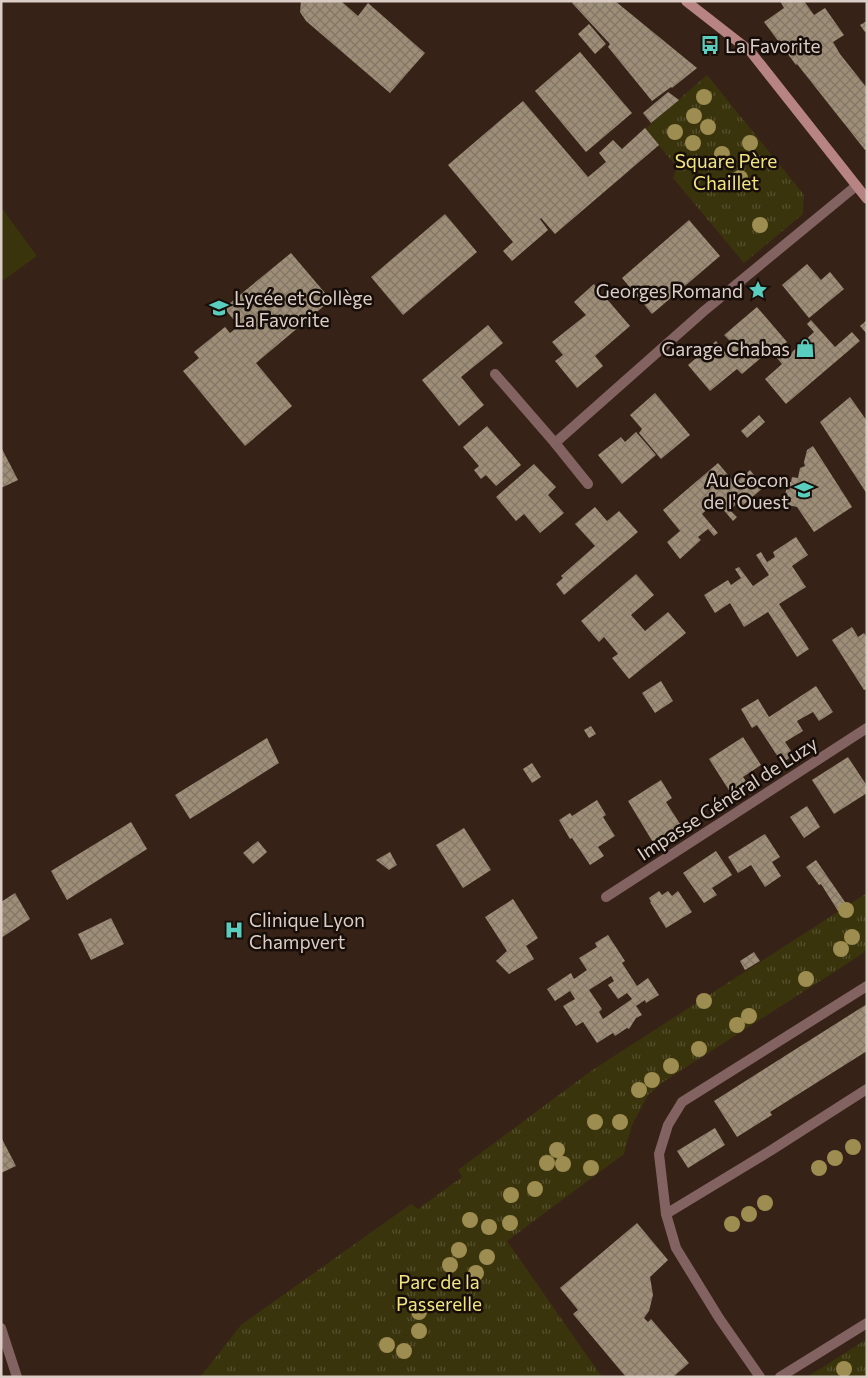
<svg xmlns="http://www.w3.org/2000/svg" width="868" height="1378" viewBox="0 0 868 1378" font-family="Commissioner,sans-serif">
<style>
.green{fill:#3a340d}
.park{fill:url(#park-tufts)}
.building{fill:url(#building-cross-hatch);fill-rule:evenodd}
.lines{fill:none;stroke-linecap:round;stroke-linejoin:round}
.service{stroke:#836362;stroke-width:10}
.minor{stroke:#836362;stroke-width:10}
.secondary{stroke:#b78483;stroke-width:10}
.tree{fill:#9e8d51}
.labels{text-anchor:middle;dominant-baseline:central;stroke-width:5;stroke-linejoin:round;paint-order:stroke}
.poi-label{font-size:19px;fill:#dccec7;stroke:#170e09;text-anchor:start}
.park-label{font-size:19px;fill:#f2e580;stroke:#170e09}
.street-label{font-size:19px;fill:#dccec7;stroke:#170e09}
</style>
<defs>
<pattern id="park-tufts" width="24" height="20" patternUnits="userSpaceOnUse" patternTransform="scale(1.25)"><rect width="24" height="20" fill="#3a340d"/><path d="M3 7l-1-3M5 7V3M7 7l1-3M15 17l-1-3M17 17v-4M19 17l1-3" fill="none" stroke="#56502f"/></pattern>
<pattern id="building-cross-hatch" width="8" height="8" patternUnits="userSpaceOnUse" patternTransform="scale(1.25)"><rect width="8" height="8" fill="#9e8e78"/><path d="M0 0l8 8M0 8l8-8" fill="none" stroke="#827666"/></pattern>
</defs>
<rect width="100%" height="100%" fill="#372217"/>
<polygon class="green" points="1,207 37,256 1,282"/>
<g class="park">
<polygon points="707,75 804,195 803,214 744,263 673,178 677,167 645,129"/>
<polygon points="867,893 867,948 862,954 663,1082 648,1095 632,1125 624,1154 507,1241 602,1377 200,1377 241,1325 411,1204 418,1209 462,1177 458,1170 591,1071"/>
<polygon points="867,1339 867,1377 807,1377"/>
</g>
<g class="building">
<polygon points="301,1 341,1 358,16 368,3 425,53 390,93 306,21 300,12"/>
<polygon points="574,1 615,1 697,68 672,88 671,87 652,101 608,47 610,44 572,3"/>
<polygon points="780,1 804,1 814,15 825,8 844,35 833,42 840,54 867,88 867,149 865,150 797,64 796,65 764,22 784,8"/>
<polygon points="867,21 867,31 865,32 860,25"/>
<polygon points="589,24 606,44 595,54 578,34"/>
<polygon points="706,38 718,47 714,52 702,43"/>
<polygon points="580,52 632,113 586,152 535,91"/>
<polygon points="668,92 679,100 651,123 643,113"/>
<polygon points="523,101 588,177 606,162 599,153 613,140 622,149 645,128 659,145 555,234 541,218 540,219 548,230 512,261 503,251 513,242 448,165"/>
<polygon points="445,214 477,252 403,315 371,277"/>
<polygon points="689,220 720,256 652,314 622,278"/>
<polygon points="291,253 331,300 256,363 292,406 245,446 183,371 199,358 194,352 225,327 230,333 239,326 224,308"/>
<polygon points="807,264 821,280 830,272 844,289 809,318 782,285"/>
<polygon points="594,284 630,326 595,356 603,366 577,388 555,361 563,355 552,342 586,315 574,302"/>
<polygon points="757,307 787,342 784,344 791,353 814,332 807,324 811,320 835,347 852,332 860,341 786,404 765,379 782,364 770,350 742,374 737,369 710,391 688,365 716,341 729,357 732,354 727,347 732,343 724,335"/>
<polygon points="867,320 867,334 860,326"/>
<polygon points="488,325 503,343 461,377 484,405 459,426 422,380"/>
<polygon points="655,393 690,435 661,459 639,433 642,429 630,415"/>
<polygon points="850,397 867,421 867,494 820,422"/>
<polygon points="759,415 765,422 747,438 741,431"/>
<polygon points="487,426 521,465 496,486 486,475 481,479 474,470 479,466 463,447"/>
<polygon points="636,432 656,455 622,484 598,455 621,437 625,442"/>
<polygon points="813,446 852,507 814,532 797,507 783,504 788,482 791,482 792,477 798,478 800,468 805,466 804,462 807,450"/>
<polygon points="1,447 18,480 1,488"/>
<polygon points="718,463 735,483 750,470 764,487 742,506 739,502 730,510 737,517 733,521 716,501 702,514 718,533 714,536 708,529 698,537 701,540 680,559 667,542 680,531 663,510"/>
<polygon points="534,464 556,487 548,495 564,513 540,533 524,514 516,521 496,497"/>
<polygon points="595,507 607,521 619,511 638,532 564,595 556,584 563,578 561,576 595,546 575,524"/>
<polygon points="796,537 808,555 792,566 806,587 779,604 809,649 797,657 768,612 744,627 730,603 715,613 704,595 728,580 731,585 741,578 735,569 739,567 753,586 769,575 756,555 761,552 767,562 775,557 773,552"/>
<polygon points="636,574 654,595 631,615 645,631 668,612 686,633 629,679 612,658 618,654 604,637 599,642 581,621"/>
<polygon points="852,627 858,637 864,633 867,637 867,689 864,690 832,640"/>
<polygon points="661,681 673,701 655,713 642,693"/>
<polygon points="816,686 833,712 819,721 813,712 797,721 803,731 785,742 794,755 782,763 757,725 752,728 741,709 758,699 769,717"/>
<polygon points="591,726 596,734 589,738 584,730"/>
<polygon points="743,737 761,765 743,777 748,784 732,795 709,759"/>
<polygon points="267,738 279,763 190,819 175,795"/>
<polygon points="848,757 867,786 867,793 834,814 812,780"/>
<polygon points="532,763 541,777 532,783 523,769"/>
<polygon points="661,780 672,798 666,802 682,827 654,844 628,801"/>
<polygon points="597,800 606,815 603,817 615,836 598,847 604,856 590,865 572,838 570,839 559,820 570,813 572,816"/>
<polygon points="807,806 820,827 804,838 790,817"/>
<polygon points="131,822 147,849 67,900 51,871"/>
<polygon points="464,828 491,870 463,888 436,845"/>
<polygon points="765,834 780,857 772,862 781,876 765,887 751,865 738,873 728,857"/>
<polygon points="258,841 267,852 253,864 243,853"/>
<polygon points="716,851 732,875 712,888 717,895 704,903 683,873"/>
<polygon points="390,852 397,865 389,870 376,860"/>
<polygon points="816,860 847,905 838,911 821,884 819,885 806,867"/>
<polygon points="659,891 662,895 668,891 672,896 678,891 692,912 666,928 650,902 651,902 649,898"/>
<polygon points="15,893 30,919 1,938 1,902"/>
<polygon points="513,899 538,938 526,946 534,959 509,974 496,961 507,951 485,917"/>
<polygon points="111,918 124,944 91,960 78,934"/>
<path d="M608,935L625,961L622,963L637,986L648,978L659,995L646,1003L645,1000L636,1006L642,1015L636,1018L629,1029L627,1028L615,1036L613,1033L597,1043L583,1022L576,1026L563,1006L575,999L570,991L555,1001L547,989L571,973L574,979L587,970L579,958L597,947L595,943ZM611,976L614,981L608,985L618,999L627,993L632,999L603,1019L599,1012L602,1009L589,990Z"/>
<polygon points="754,952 760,961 745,970 740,961"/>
<polygon points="867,1004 867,1051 770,1112 772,1115 737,1137 714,1101"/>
<polygon points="715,1128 725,1145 688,1168 677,1151"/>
<polygon points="1,1137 16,1166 1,1173"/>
<polygon points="637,1223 668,1260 650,1277 653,1295 649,1311 644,1318 648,1322 651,1319 689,1363 673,1377 626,1377 573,1314 578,1310 560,1288"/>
</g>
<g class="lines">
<g class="service">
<polyline points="666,1214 770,1151 867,1089"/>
<polyline points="1,1328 17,1377"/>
<polyline points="760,1377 719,1318 676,1248 666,1214 659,1154 668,1125 682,1102 867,986"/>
<polyline points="780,1377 867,1323"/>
</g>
<g class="minor">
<polyline points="495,374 555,443 588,484"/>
<polyline points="555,443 704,311 856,186"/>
<polyline points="606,897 867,728"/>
</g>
<polyline class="secondary" points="686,1 750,51 867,199"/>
</g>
<g class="tree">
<circle cx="704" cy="97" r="8"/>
<circle cx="694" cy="116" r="8"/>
<circle cx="708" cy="127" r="8"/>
<circle cx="675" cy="132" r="8"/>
<circle cx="693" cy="143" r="8"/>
<circle cx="750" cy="143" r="8"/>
<circle cx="722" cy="154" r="8"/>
<circle cx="740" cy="178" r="8"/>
<circle cx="760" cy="225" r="8"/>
<circle cx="846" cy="910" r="8"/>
<circle cx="852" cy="937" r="8"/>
<circle cx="841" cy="949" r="8"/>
<circle cx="806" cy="979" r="8"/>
<circle cx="704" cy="1001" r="8"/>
<circle cx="749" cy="1016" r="8"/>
<circle cx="737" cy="1025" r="8"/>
<circle cx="699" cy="1049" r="8"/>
<circle cx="671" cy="1066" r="8"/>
<circle cx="652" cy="1080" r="8"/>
<circle cx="639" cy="1090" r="8"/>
<circle cx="595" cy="1122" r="8"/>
<circle cx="620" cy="1122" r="8"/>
<circle cx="853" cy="1147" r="8"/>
<circle cx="557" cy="1150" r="8"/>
<circle cx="835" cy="1158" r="8"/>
<circle cx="547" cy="1163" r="8"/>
<circle cx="563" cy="1164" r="8"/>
<circle cx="591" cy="1168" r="8"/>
<circle cx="819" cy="1168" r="8"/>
<circle cx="535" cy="1189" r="8"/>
<circle cx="511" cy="1195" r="8"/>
<circle cx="765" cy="1203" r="8"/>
<circle cx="749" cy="1214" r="8"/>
<circle cx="470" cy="1220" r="8"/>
<circle cx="510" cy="1223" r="8"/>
<circle cx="732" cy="1224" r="8"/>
<circle cx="489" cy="1227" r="8"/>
<circle cx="459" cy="1250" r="8"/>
<circle cx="487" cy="1257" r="8"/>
<circle cx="450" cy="1265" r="8"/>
<circle cx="476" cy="1273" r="8"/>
<circle cx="419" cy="1312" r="8"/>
<circle cx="419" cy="1331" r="8"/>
<circle cx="387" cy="1345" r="8"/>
<circle cx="404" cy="1351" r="8"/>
<circle cx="844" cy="1369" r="8"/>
</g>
<defs>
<g id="bus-bare" transform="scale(1.5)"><path d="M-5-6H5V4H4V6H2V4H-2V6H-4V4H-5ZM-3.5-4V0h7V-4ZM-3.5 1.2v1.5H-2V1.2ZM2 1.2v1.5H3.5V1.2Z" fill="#59cebe" stroke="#170e09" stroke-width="2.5" paint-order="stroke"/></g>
<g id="sight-bare" transform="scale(1.5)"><path d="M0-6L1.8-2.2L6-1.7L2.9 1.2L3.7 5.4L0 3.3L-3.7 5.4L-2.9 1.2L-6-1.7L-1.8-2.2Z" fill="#59cebe" stroke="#170e09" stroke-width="2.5" paint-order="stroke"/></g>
<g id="school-bare" transform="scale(1.5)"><path d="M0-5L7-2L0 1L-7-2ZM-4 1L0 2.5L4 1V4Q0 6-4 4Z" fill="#59cebe" stroke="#170e09" stroke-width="2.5" paint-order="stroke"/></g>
<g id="shop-bare" transform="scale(1.5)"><path d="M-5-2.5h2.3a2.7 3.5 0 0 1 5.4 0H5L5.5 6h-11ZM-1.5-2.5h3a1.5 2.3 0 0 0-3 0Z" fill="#59cebe" stroke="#170e09" stroke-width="2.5" paint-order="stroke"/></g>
<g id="hospital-bare" transform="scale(1.5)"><path d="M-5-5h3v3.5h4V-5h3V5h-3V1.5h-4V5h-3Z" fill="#59cebe" stroke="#170e09" stroke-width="2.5" paint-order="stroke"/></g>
</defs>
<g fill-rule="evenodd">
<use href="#bus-bare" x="710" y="45"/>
<use href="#sight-bare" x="758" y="290"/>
<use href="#school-bare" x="219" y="308"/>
<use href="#shop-bare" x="805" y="348"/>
<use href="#school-bare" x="804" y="490"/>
<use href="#hospital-bare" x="234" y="930"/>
</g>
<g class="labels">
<g class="poi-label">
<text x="725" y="45">La Favorite</text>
<text x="743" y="290" text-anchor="end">Georges Romand</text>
<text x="234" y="297">Lycée et Collège<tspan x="234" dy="22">La Favorite</tspan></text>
<text x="790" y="348" text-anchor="end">Garage Chabas</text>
<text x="789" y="479" text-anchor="end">Au Cocon<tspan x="789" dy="22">de l'Ouest</tspan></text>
<text x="249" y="919">Clinique Lyon<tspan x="249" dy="22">Champvert</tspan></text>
</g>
<g class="park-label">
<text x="726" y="160">Square Père<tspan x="726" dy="22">Chaillet</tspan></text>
<text x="439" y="1281">Parc de la<tspan x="439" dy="22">Passerelle</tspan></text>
</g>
<g class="street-label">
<text transform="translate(727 798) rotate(-33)">Impasse Général de Luzy</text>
</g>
</g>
<rect width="868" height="1378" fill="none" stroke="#dccec7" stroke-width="5"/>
</svg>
